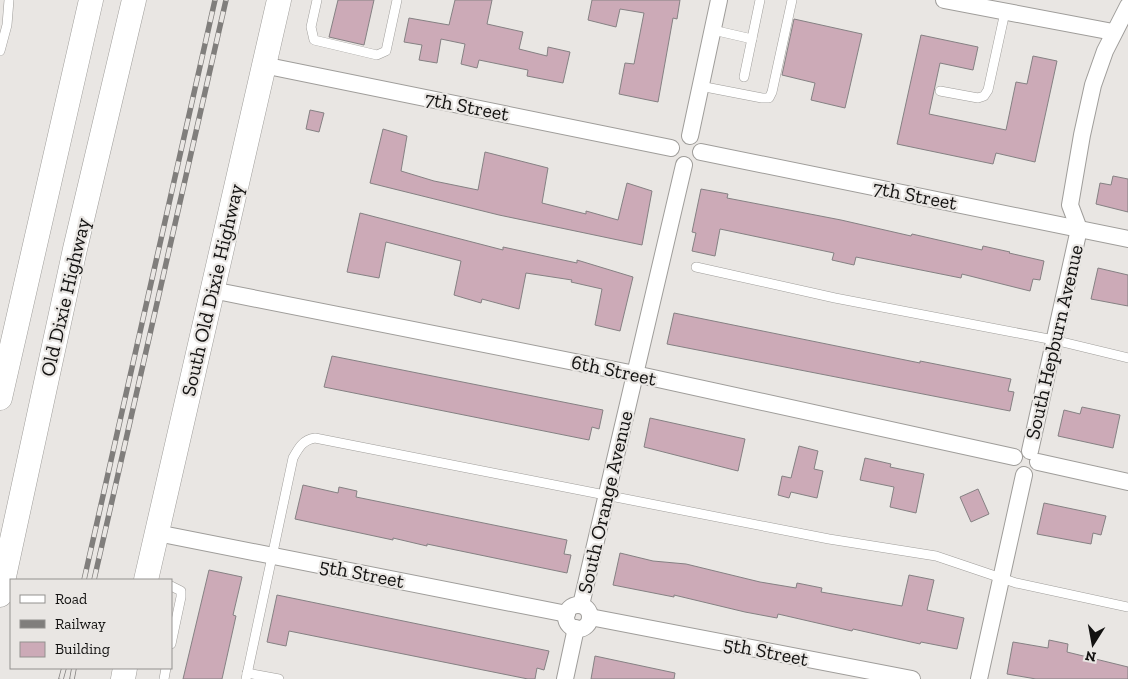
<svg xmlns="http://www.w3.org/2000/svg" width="1128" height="679" viewBox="0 0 1128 679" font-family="'Zilla Slab',serif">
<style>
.building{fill:#ccaab7;stroke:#858183}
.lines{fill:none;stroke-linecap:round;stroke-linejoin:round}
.lane-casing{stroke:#9f9d9a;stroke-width:10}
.street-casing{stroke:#9f9d9a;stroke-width:18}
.secondary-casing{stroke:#9f9d9a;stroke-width:25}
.lane{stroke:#fff;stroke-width:9}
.street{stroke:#fff;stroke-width:16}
.secondary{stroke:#fff;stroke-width:24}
.rail-casing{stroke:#807e7c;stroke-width:5.5}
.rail{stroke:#e9e6e3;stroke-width:4;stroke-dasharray:11;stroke-linecap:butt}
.labels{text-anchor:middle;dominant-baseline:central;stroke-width:4.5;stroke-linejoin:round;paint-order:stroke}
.street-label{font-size:20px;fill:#131211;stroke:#e9e6e3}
</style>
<rect width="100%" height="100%" fill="#e9e6e3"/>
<g class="building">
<polygon points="338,0 374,0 364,45 329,37"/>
<polygon points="455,0 492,0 487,24 523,32 519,49 547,56 548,47 570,52 563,83 527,76 528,70 479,60 477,68 461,64 465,44 441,39 437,63 419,60 422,45 404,42 409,18 449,25"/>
<polygon points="592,0 680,0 677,19 673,18 658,102 619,94 625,63 634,64 644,13 620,9 616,27 588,20"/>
<polygon points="794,19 862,34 845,108 811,100 815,83 782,75"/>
<polygon points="921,35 978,47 973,70 940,63 929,114 1006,130 1016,82 1027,84 1033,56 1057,61 1035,162 996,153 993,164 897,144"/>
<polygon points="310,110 324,113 319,132 306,129"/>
<polygon points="383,129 407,136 401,171 434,181 478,190 485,152 548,168 542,203 586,214 586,211 618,220 627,183 652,191 642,245 499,215 370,183"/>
<polygon points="1113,176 1128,179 1128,212 1096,204 1100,183 1111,185"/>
<polygon points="701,189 728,194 727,198 841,220 911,236 912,234 982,250 983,246 1010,252 1009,253 1044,261 1040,280 1033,279 1030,291 962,274 961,278 856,257 854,265 832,260 834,253 720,229 715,256 692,251 696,233 692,232"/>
<polygon points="360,213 503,250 503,247 577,263 577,260 633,277 620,331 595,325 602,289 571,282 572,280 526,273 519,309 482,299 481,303 454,295 461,261 386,242 379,278 347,272"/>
<polygon points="1098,268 1128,275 1128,306 1091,299"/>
<polygon points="674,313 920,363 920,361 1011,379 1008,391 1014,392 1010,411 667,344"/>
<polygon points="332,356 603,410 599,429 592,427 589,440 324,387"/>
<polygon points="1082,407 1120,415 1113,448 1058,436 1064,410 1080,414"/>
<polygon points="650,418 745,439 738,471 644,447"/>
<polygon points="799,446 818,451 814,469 823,471 817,498 791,492 789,498 778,495 782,476 791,478"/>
<polygon points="865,458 891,464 890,467 924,474 916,513 890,507 894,487 860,480"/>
<polygon points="303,485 338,493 339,487 357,491 356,497 567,540 564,554 571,555 567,573 427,544 427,546 393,538 393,540 295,519"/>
<polygon points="978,489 989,514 971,522 960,497"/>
<polygon points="1044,503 1106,516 1101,535 1093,533 1091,544 1037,534"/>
<polygon points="620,553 653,561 686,564 760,582 796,588 797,583 822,588 821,592 902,606 909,575 934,580 927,610 964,618 957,649 921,642 920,644 853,629 852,631 778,614 777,618 745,612 674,595 674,597 613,585"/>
<polygon points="209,570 242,577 233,615 236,616 222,679 183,679"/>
<polygon points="277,595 549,651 544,670 537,668 535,679 528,679 289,631 286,646 267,642"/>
<polygon points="1049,640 1068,644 1067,652 1128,667 1128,679 1036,679 1007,674 1013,642 1048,648"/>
<polygon points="595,656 675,673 674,679 591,679"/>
</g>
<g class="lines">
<g class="lane-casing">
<g id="lane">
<polyline points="317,0 311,27 314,40 377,55 386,51 397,0"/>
<polyline points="713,30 752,39"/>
<polyline points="0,51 7,25 9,0"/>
<polyline points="744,77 760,0"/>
<polyline points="700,86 762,98 769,98 772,92 792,0"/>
<polyline points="940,91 978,98 984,96 988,90 1005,12"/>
<polyline points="696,267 835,298 1054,340 1128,358"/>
<polyline points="171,586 181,591 181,597 171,644"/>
<polyline points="247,673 279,679"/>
<polyline points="164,679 166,668"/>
<path d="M246,679L293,458C299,447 303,440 315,438L829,539L936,556L1016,583L1128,607"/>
</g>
</g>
<g class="street-casing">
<g id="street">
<polyline points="944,0 1113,32"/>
<polyline points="263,65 671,148"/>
<polyline points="690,136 719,0"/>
<polyline points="701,152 1128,239"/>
<polyline points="212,290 635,374 1014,457"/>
<polyline points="1030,451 1079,229 1070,205 1082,135 1093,85 1105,51 1128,6"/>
<polyline points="1038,462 1128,482"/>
<polyline points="157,533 567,614"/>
<polyline points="581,605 684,165"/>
<circle cx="578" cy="617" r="12"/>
<polyline points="590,617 912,679"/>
<polyline points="565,679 576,628"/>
<polyline points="979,679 1024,475"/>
</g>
</g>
<g class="secondary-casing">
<g id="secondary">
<polyline points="0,398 91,0"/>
<polyline points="146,580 279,0"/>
<polyline points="0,595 75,249 134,0"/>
<polyline points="123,679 125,668"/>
</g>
</g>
<use href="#lane" class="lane"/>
<use href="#street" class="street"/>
<use href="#secondary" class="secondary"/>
<g class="rail-casing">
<g id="rail">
<polyline points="84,580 215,0"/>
<polyline points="94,580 226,0"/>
<polyline points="61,679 64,668"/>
<polyline points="72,679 74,668"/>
</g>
</g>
<use href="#rail" class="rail"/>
</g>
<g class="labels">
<g class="street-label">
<text transform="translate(467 106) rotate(11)">7th Street</text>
<text transform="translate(915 195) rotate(11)">7th Street</text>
<text transform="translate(212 290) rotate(-77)">South Old Dixie Highway</text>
<text transform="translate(65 297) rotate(-77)">Old Dixie Highway</text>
<text transform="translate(1054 342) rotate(-77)">South Hepburn Avenue</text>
<text transform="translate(614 370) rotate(12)">6th Street</text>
<text transform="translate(605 502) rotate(-77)">South Orange Avenue</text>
<text transform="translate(362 573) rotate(11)">5th Street</text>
<text transform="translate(766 651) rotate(11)">5th Street</text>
</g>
</g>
<rect x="10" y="579" width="162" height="90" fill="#e9e6e3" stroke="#93918f"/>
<rect x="20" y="595" width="25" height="8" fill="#ffffff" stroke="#93918f"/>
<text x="55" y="604" font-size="15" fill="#131211">Road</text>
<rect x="20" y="620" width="25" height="8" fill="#807e7c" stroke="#93918f"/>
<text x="55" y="629" font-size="15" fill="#131211">Railway</text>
<rect x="20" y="642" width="25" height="15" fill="#ccaab7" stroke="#93918f"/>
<text x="55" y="654" font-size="15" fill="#131211">Building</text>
<g transform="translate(1093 644) rotate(191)" stroke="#e9e6e3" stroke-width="4" paint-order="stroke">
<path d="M0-4L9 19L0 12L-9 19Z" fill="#131211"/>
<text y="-8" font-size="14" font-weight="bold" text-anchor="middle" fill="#131211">N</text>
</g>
</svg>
